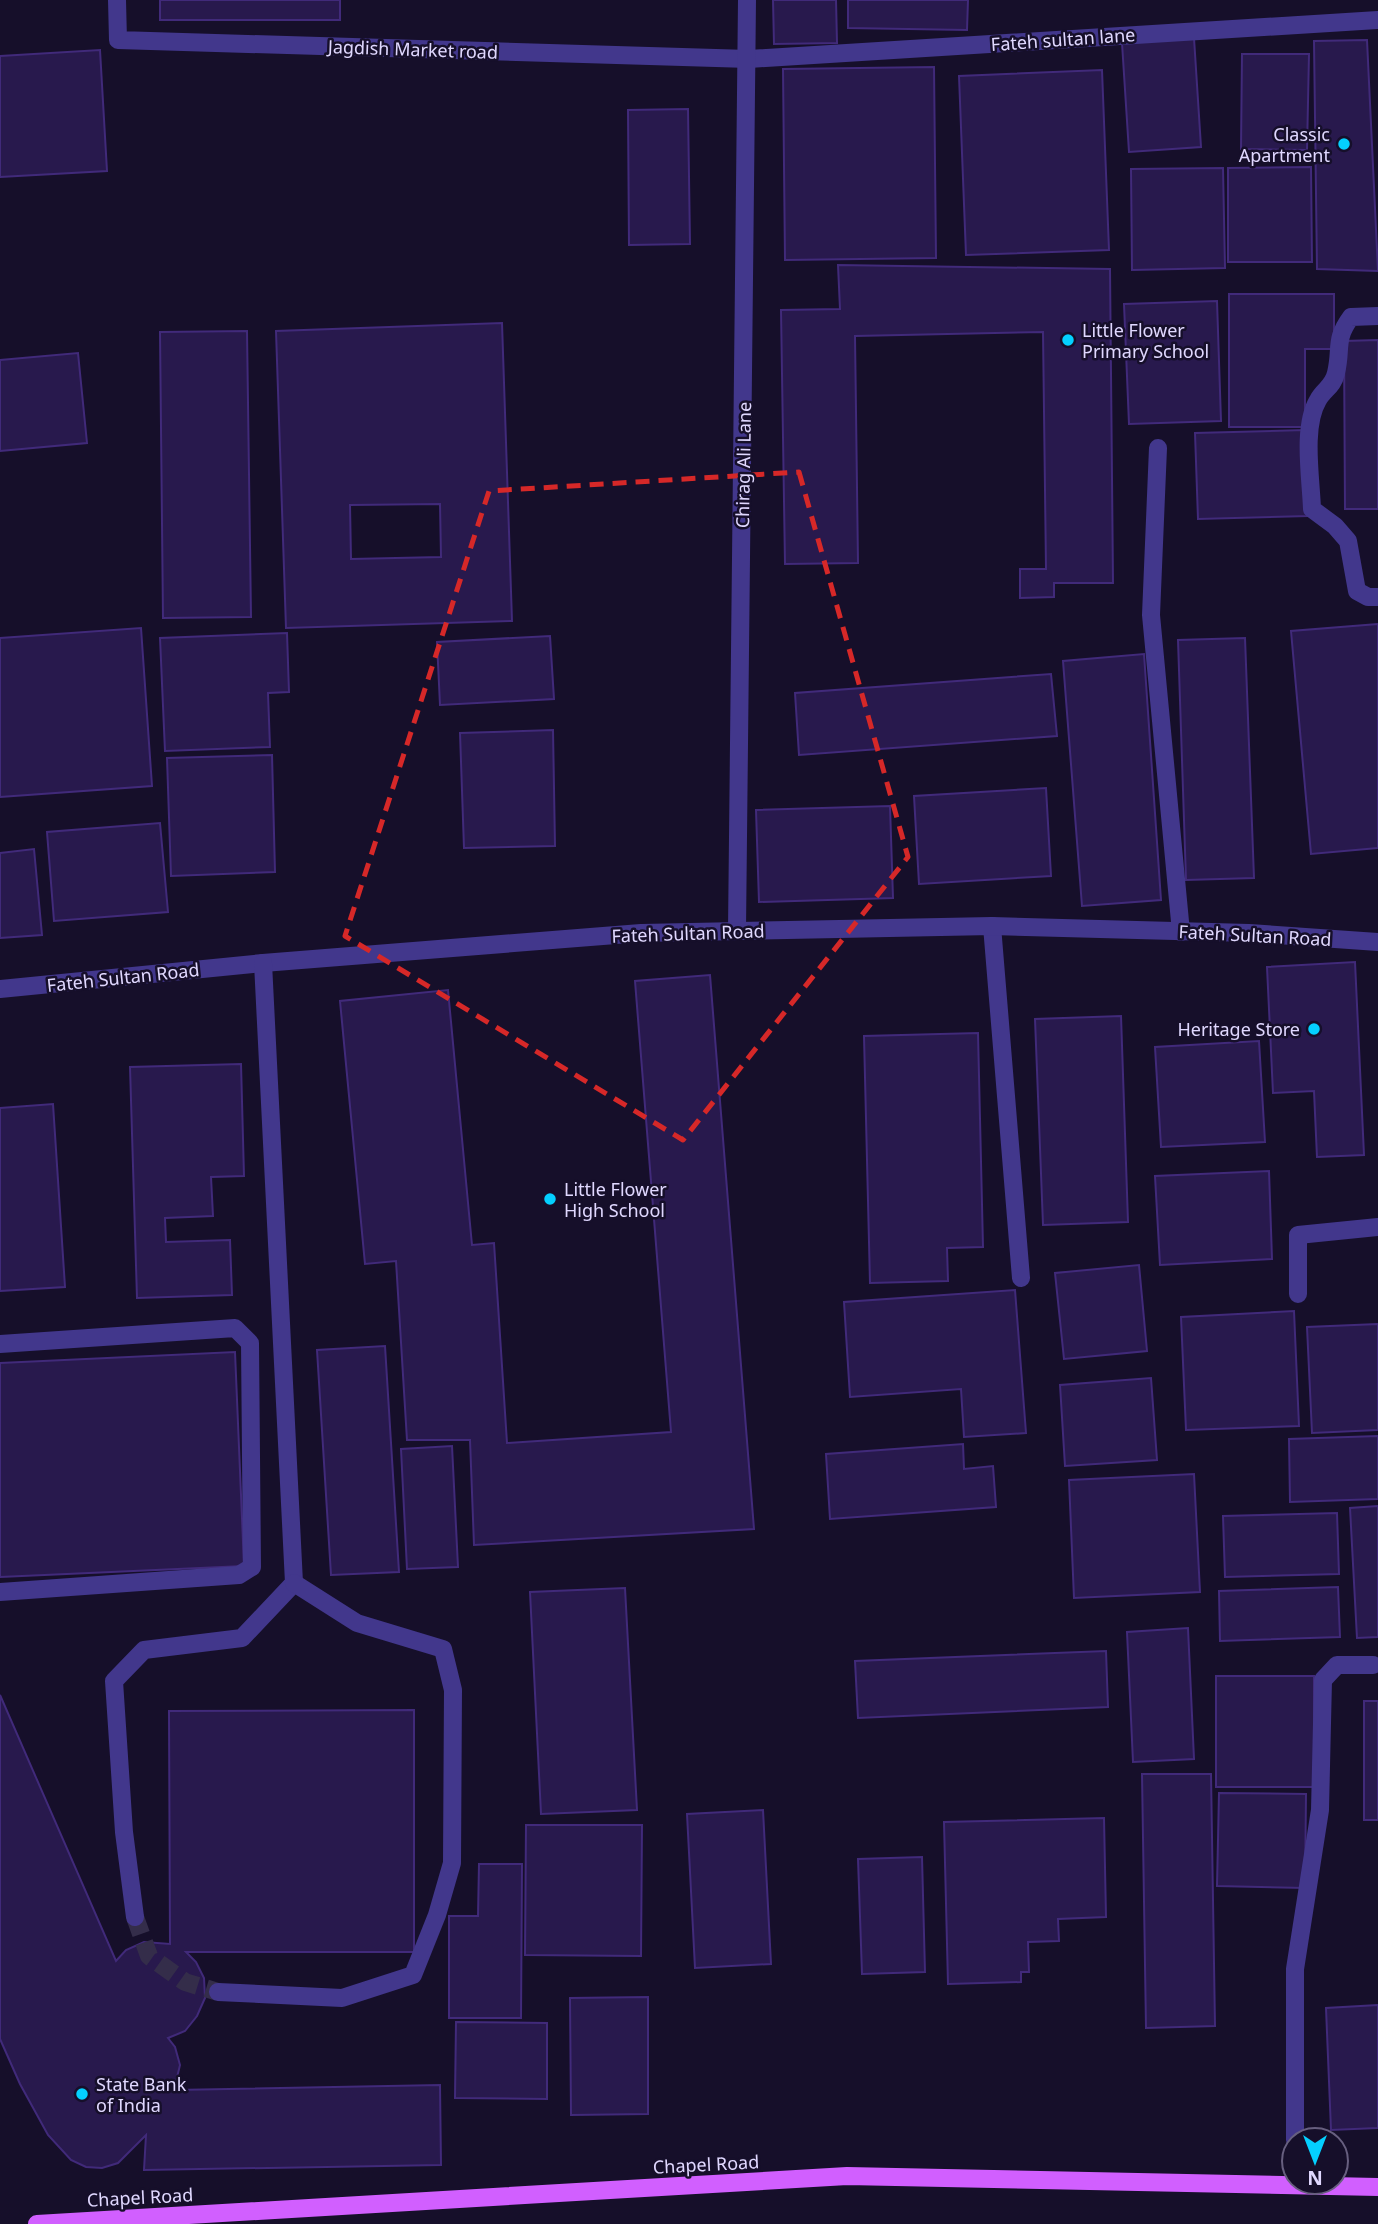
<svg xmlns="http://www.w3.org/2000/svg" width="1378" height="2224" viewBox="0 0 1378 2224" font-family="'Noto Sans',sans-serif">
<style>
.building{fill:#28194d;stroke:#412a7a;stroke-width:2;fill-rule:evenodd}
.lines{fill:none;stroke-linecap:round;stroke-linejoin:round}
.minor-tunnel{stroke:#342d4a;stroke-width:18;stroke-dasharray:18 9;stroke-linecap:butt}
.minor{stroke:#42378c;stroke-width:18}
.major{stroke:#d15fff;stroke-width:18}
.marked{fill:none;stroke:#d62828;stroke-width:5;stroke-dasharray:14 9;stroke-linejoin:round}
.poi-dot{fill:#04d0ff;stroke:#160f2a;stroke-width:2.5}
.labels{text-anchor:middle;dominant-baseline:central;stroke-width:5;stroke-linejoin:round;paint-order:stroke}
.street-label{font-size:18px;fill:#e0d8ff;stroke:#160f2a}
.poi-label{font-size:18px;fill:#e0d8ff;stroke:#160f2a;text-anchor:start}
</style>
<rect width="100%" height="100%" fill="#160f2a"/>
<g class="building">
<rect x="160" y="0" width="180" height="20"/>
<polygon points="773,0 836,0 837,43 774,44"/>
<polygon points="848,0 968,0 967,30 848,28"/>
<polygon points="1194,38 1201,147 1129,152 1122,43"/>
<polygon points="1367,40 1378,271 1317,269 1314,41"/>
<polygon points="100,50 107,171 0,177 0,56"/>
<polygon points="1242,54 1309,54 1307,150 1241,149"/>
<polygon points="934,67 936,258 785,260 783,69"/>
<polygon points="1102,70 1109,250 966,255 959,76"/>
<polygon points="688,109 690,244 629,245 628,110"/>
<polygon points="1311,167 1312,262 1228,262 1228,168"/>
<polygon points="1223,168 1225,268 1132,270 1131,169"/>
<polygon points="838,265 1110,269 1113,583 1054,583 1054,597 1020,598 1020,569 1046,569 1043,332 855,336 858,563 785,564 781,310 840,309"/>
<polygon points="1229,294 1334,294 1334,349 1305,349 1305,427 1229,427"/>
<polygon points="1217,301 1221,421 1129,424 1124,304"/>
<path d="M502,323L512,621L286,628L276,331ZM440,504L441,557L351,559L350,505Z"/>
<polygon points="247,331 251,617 163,618 160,332"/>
<polygon points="1378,340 1378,509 1345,509 1344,341"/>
<polygon points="78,353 87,443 0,451 0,360"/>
<polygon points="1305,430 1308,516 1198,519 1195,433"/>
<polygon points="1378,624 1378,848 1311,854 1291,631"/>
<polygon points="141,628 152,786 0,797 0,638"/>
<polygon points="287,633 289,692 268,693 270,747 165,751 160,638"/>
<polygon points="550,636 554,699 440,705 437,642"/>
<polygon points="1245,638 1254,878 1186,880 1178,640"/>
<polygon points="1144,654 1161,900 1082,906 1063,661"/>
<polygon points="1051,674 1057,736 799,755 795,693"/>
<polygon points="553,730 555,846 464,848 460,733"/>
<polygon points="272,755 275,872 171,876 167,758"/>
<polygon points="1046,788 1051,876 919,884 914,796"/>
<polygon points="890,806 893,898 759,902 756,810"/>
<polygon points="160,823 168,912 54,921 47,832"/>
<polygon points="34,849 42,935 0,938 0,853"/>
<polygon points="1355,962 1364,1155 1317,1157 1314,1091 1273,1093 1267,967"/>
<polygon points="710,975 754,1529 474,1545 470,1440 407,1440 396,1261 365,1264 340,1001 448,990 472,1245 494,1243 507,1443 671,1432 635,981"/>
<polygon points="1121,1016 1128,1222 1043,1225 1035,1019"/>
<polygon points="978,1033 983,1247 947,1248 948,1281 870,1283 864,1036"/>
<polygon points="1259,1041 1265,1142 1161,1147 1155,1047"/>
<polygon points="241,1064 244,1176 211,1177 213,1216 165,1218 166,1242 230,1240 232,1295 137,1298 130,1067"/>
<polygon points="53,1104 65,1287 0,1291 0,1108"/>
<polygon points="1269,1171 1272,1259 1160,1265 1155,1176"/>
<polygon points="1139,1265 1147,1351 1064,1359 1055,1273"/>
<polygon points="1015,1290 1026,1433 964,1437 961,1389 850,1397 844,1302"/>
<polygon points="1294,1311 1299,1426 1186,1430 1181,1317"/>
<polygon points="1378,1324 1378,1430 1312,1433 1307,1327"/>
<polygon points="385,1346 399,1572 331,1575 317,1350"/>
<polygon points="235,1352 244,1566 0,1577 0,1363"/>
<polygon points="1151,1378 1157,1460 1065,1466 1060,1385"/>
<polygon points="1378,1436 1378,1499 1290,1502 1289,1439"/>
<polygon points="963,1444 964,1469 993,1466 996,1507 830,1519 826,1454"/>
<polygon points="452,1446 458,1567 407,1569 401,1449"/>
<polygon points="1194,1474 1200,1592 1074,1598 1069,1480"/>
<polygon points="1378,1506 1378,1637 1357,1638 1350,1508"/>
<polygon points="1337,1513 1339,1574 1225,1577 1223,1516"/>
<polygon points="1338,1587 1340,1637 1220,1641 1219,1591"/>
<polygon points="625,1588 637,1810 541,1814 530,1592"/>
<polygon points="1188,1628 1194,1759 1133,1762 1127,1632"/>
<polygon points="1106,1651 1108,1707 858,1718 855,1661"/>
<rect x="1216" y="1676" width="98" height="111"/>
<polygon points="0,1695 116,1961 126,1950 144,1942 170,1944 169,1711 414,1710 414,1952 186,1952 196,1962 204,1978 205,1998 197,2016 185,2031 168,2038 175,2047 180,2065 174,2090 440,2085 441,2165 144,2170 146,2135 118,2163 102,2168 86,2167 71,2160 48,2135 20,2084 0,2039"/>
<rect x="1364" y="1701" width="14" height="119"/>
<polygon points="1142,1774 1211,1774 1215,2026 1146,2028"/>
<polygon points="1219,1793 1306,1794 1305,1888 1217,1886"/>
<polygon points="763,1810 771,1964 695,1968 687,1814"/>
<polygon points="1104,1818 1106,1917 1058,1919 1059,1941 1028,1942 1029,1972 1021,1972 1021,1982 948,1984 944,1822"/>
<polygon points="526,1825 642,1825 641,1956 525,1955"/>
<polygon points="922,1857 925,1972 862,1974 858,1859"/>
<polygon points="479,1864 522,1864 521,2018 449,2018 449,1916 478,1916"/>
<polygon points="648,1997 648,2114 571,2115 570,1998"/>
<polygon points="1378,2005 1378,2128 1331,2130 1326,2008"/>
<polygon points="456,2022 547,2023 547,2099 455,2098"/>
</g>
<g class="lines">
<polyline class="minor-tunnel" points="135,1917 149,1956 185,1982 218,1992"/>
<g class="minor">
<polyline points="117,0 118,40 749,59 1378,20"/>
<path d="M1378,316L1351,317C1334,340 1342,348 1336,373C1333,387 1324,389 1318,400C1302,427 1311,478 1312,509L1335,526L1348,541L1357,591L1368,597H1378"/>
<polyline points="1158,448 1151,615 1181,932"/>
<polyline points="992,926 1021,1278"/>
<polyline points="737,930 747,0"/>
<polyline points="0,989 263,963 641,933 992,926 1249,933 1378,942"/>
<polyline points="1298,1294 1298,1235 1378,1227"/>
<polyline points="0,1344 235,1328 250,1343 252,1567 239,1575 0,1592"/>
<polyline points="135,1917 124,1832 114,1681 144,1650 242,1638 294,1583 263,963"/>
<polyline points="218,1992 342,1998 413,1975 437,1915 452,1863 453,1690 443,1649 357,1623 294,1583"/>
<polyline points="1295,2140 1295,1969 1320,1810 1323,1680 1337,1665 1373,1665"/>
</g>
<polyline class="major" points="37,2224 847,2176 1378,2187"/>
</g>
<path class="marked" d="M799,472L908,857L683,1140L345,936L489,491Z"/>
<g class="poi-dot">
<circle cx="1344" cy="144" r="7"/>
<circle cx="1068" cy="340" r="7"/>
<circle cx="1314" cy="1029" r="7"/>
<circle cx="550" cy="1199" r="7"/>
<circle cx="82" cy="2094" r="7"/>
</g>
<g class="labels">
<g class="street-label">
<text transform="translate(1063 39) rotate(-4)">Fateh sultan lane</text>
<text transform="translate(413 49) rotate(2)">Jagdish Market road</text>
<text transform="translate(743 465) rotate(-89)">Chirag Ali Lane</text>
<text transform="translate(688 933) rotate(-2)">Fateh Sultan Road</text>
<text transform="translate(1255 935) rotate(3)">Fateh Sultan Road</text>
<text transform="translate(123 977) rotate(-6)">Fateh Sultan Road</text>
<text transform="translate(706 2164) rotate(-3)">Chapel Road</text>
<text transform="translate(140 2197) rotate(-3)">Chapel Road</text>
</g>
<g class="poi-label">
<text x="1330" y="134" text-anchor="end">Classic<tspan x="1330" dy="21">Apartment</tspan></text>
<text x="1082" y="330">Little Flower<tspan x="1082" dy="21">Primary School</tspan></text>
<text x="1300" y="1029" text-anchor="end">Heritage Store</text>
<text x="564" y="1189">Little Flower<tspan x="564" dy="21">High School</tspan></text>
<text x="96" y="2084">State Bank<tspan x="96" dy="21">of India</tspan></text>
</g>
</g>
<g transform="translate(1315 2161) rotate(180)"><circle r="33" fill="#160f2a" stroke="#675f7f" stroke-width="2"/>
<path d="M0-5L12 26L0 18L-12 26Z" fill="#04d0ff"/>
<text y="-10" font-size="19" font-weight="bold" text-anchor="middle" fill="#e0d8ff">N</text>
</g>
</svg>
